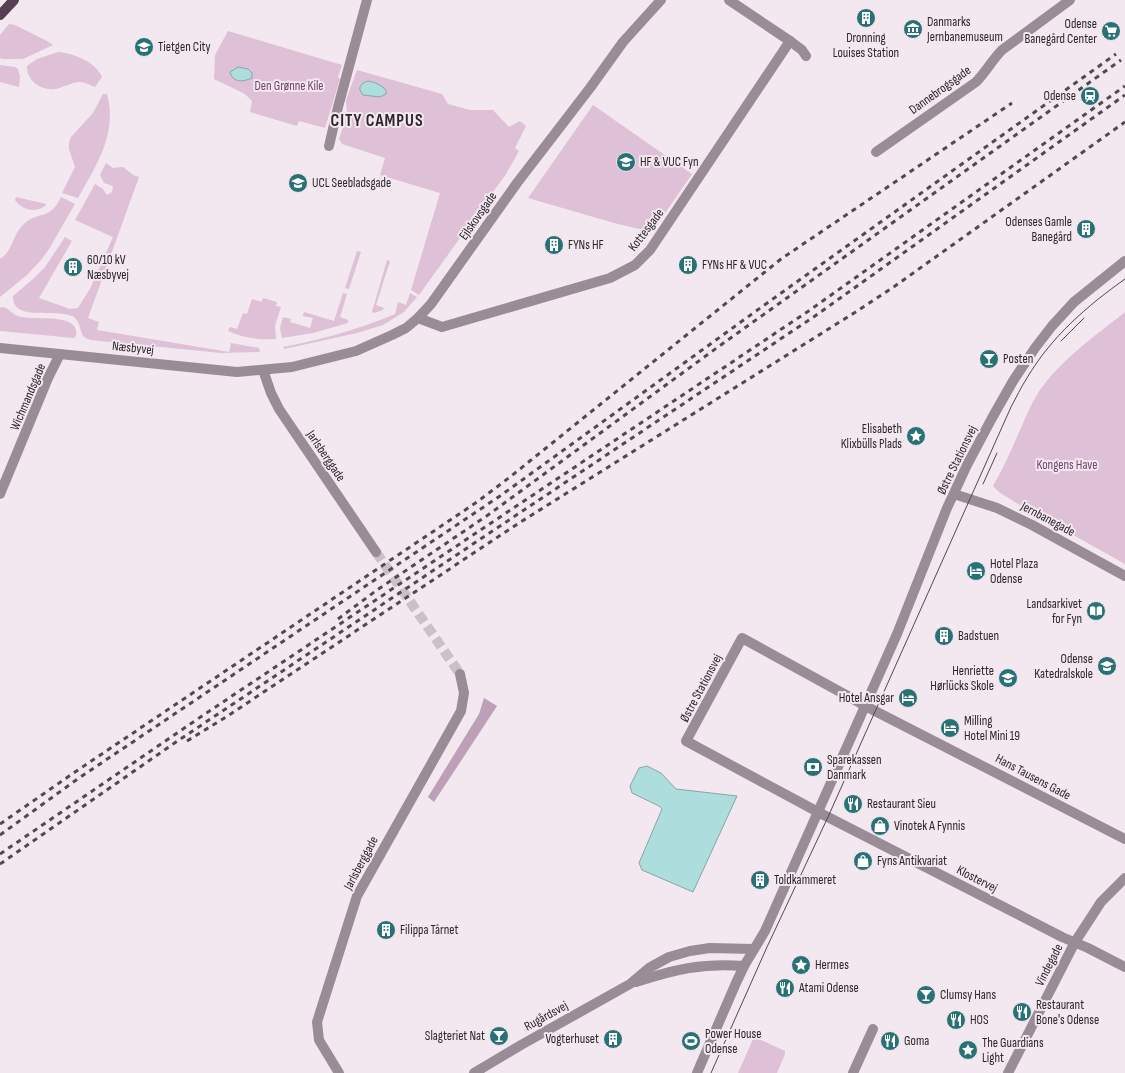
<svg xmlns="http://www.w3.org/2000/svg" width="1125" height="1073" viewBox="0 0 1125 1073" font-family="'Sofia Sans Condensed',sans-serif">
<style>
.green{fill:#dec0d7}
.forest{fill:#bd9fb7}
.water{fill:#aeddde;stroke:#86a6a8}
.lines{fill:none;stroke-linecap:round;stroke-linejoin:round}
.minor-tunnel{stroke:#cbc0c8;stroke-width:10;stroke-dasharray:10 5;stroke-linecap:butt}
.minor{stroke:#998c96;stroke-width:10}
.major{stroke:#563f51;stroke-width:10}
.tram{stroke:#4f4a4e;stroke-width:1}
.rail{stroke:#4f4a4e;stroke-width:3;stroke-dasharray:5 5;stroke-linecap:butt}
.labels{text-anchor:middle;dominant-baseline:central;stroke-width:4;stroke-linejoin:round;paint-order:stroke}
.poi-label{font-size:13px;fill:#2a2629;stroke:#f3e7f0;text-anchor:start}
.park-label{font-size:13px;fill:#704568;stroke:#f3e7f0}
.street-label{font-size:13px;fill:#2a2629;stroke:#f3e7f0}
.district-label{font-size:17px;font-weight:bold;letter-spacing:1px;fill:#2a2629;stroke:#f3e7f0}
</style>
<rect width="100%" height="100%" fill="#f3e7f0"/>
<g class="green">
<polygon points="9,24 15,25 47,41 53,45 23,59 2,59 0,58 0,35"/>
<polygon points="228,31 342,65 338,77 340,79 325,128 299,121 297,126 250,112 252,101 245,94 214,79 215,55"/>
<path d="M58,52C73,53 96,62 102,77L95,87C90,85 85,82 80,82C71,82 63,88 55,89C41,91 26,80 27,66L37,59Z"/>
<polygon points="0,65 15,67 18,69 20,77 19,87 0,82"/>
<polygon points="357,70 442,94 448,104 470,110 493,110 509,127 520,121 526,126 515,148 519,151 506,174 419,295 411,290 440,193 380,175 385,158 342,144 339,139 347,115 346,100"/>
<path d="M103,94H107C118,133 96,166 78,198L62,193L75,167L69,149V143L71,137L93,113Z"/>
<polygon points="593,105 692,174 652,232 614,223 528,198"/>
<path d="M106,163L113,168L123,167L133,175L139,177L88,318L99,322L97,330L229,352L231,343L259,348L260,352L221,353L90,340C88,339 86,338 84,337C79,331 81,320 72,316C54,308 12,322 13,296L33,279L45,267L65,237L72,241L39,298L70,309L78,308L91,287L113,237L75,220L95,184L103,189L107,195L112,192L113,186L104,183L100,175Z"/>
<path d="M16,197L46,204V205C36,214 22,210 15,200Z"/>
<path d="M61,197L75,204L49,249L41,260L27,275L0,297V259C13,251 12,236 22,226C37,209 49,223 61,197Z"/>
<polygon points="357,251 361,252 349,289 345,288"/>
<polygon points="387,260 390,261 376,305 384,308 383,310 374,313 372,312"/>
<polygon points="343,293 347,294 340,317 348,320 348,323 313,333 282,338 280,328 283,317 291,319 290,322 310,328 313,318 303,316 304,312 334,321"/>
<path d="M410,293L417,297L404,312L383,325L357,333L284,349L283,347C324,339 357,330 395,314L398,302L406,305Z"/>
<path d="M263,298L277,302L276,306L281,307L275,326L276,339C259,340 243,338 228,331L230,327L237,329L243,313L247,314L252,299L262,302Z"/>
<path d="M2,307C9,308 12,314 18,316C32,321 72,313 76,330C77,334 76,336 74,338L0,331V308Z"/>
<path d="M1125,312V564L1018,504L999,492L993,486C1004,467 1012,448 1021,428C1026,416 1031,404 1038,393C1061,359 1094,337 1125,312Z"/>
<polygon points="754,1037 785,1051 785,1054 777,1073 738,1073"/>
</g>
<polygon class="forest" points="484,698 497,706 434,802 428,797 479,714"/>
<g class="water">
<path d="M238,67L248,69L252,73V78C243,82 233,83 230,72Z"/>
<path d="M368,81C375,82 381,85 386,90V94L380,97L363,95C357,88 360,84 368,81Z"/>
<polygon points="647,766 661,773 676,789 737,796 693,892 642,870 639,863 662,809 659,806 632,793 630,786 639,768"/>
</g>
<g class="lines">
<polyline class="minor-tunnel" points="376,552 460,674"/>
<g class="minor">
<polyline points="729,0 790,41 802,50 806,56"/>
<polyline points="329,146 338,107 367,0"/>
<path d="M876,152L976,82C986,72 992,60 1002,50L1070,0"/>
<polyline points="418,318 442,327 610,278 635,265 650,250 790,41"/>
<polyline points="0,348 237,372 292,367 356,351 392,335 406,328 418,318 431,304 517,183 590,88 623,42 661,0"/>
<polyline points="263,370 271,393 279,409 376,552"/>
<polyline points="0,494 48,378 60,354"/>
<polyline points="954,494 997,508 1032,525 1125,576"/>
<polyline points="1125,839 875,711 742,638 686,741 818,812 1062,937 1088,948 1125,967"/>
<path d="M636,982C676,969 702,963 744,966"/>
<polyline points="339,1073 319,1040 317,1022 357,896 461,711 464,693 460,674"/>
<polyline points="474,1073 521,1045 630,984 649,968 669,957 690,951 710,948 754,949"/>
<polyline points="697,1073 736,983 744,966 765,931 897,634 947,508 967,465 992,418 1013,381 1035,348 1052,326 1074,302 1125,261"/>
<polyline points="853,1073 873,1029"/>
<polyline points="1008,1073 1075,942 1101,902 1125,878"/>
</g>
<polyline class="major" points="0,15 14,0"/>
<g class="tram">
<polyline points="1061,341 1084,318"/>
<polyline points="983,484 997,453"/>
<path d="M711,1073L767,947L828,817L1011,407C1016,398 1021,387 1027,378C1051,337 1087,306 1125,279"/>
</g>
<g class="rail">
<polyline points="338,619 377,590 488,515 718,347 1121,60"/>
<polyline points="187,741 226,717 519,523 854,313 895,286 1125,122"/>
<polyline points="0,824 75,772 477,502 510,477 781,259 1012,103"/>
<polyline points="0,835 79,778 500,496 763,306 1116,54"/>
<polyline points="0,854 202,716 810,310 1125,86"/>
<polyline points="0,864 176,742 815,316 1125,95"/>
</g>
</g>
<defs>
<g id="building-disc" transform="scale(1)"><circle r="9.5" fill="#287275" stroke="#f3e7f0"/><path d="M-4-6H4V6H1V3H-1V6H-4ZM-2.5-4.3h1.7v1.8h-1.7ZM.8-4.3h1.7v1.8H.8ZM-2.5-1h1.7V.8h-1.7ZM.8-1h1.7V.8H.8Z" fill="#fff"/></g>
<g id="museum-disc" transform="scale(1)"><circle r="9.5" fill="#287275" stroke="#f3e7f0"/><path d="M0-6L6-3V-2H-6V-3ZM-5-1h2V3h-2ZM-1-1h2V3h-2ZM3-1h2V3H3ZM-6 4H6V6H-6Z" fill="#fff"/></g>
<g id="supermarket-disc" transform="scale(1)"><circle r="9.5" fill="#287275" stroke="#f3e7f0"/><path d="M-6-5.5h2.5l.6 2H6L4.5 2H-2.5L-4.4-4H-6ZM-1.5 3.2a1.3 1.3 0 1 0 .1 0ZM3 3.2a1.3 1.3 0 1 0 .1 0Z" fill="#fff"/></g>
<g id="university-disc" transform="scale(1)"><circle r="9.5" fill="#287275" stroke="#f3e7f0"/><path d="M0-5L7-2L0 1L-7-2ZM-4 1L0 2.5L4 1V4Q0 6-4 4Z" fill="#fff"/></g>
<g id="station-disc" transform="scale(1)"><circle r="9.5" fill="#287275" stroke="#f3e7f0"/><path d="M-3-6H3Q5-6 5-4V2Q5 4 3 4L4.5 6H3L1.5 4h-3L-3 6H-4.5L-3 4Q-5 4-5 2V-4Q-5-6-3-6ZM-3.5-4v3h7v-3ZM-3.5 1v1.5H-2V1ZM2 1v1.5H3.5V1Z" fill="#fff"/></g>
<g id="bar-disc" transform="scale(1)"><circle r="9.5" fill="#287275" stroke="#f3e7f0"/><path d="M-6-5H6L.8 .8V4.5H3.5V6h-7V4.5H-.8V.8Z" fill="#fff"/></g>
<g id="sight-disc" transform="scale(1)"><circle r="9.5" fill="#287275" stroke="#f3e7f0"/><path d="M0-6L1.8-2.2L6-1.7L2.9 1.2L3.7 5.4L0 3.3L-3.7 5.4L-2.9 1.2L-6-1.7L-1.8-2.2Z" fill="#fff"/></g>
<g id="hotel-disc" transform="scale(1)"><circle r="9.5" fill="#287275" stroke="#f3e7f0"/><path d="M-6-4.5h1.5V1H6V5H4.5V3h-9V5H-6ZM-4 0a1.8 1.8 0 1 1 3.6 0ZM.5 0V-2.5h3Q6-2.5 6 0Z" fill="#fff"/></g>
<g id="library-disc" transform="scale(1)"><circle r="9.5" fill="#287275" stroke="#f3e7f0"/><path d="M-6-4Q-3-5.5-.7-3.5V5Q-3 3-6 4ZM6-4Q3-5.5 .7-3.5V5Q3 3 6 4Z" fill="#fff"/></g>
<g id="school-disc" transform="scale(1)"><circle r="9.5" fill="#287275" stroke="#f3e7f0"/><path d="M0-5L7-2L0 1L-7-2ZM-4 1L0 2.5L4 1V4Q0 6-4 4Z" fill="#fff"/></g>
<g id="bank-disc" transform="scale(1)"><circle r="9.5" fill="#287275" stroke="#f3e7f0"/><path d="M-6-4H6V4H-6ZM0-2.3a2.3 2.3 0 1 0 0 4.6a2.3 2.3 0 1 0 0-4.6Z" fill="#fff"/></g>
<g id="restaurant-disc" transform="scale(1)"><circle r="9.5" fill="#287275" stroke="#f3e7f0"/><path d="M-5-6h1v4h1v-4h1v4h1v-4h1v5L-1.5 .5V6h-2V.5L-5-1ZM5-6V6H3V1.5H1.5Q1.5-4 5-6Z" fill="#fff"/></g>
<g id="shop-disc" transform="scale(1)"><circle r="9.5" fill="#287275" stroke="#f3e7f0"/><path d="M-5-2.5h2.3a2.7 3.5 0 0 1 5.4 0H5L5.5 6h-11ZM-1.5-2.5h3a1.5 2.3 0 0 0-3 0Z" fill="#fff"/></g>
<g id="stadium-disc" transform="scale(1)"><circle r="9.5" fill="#287275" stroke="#f3e7f0"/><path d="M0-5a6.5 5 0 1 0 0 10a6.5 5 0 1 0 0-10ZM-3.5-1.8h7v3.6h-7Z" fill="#fff"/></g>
</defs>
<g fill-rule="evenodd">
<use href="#building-disc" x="866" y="18"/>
<use href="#museum-disc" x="913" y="29"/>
<use href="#supermarket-disc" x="1111" y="31"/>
<use href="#university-disc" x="144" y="47"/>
<use href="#station-disc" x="1090" y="96"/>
<use href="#university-disc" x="626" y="162"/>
<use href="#university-disc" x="298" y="183"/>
<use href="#building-disc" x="1086" y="229"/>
<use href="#building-disc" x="554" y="245"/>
<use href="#building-disc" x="688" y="265"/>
<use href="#building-disc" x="73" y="267"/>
<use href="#bar-disc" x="989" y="359"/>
<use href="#sight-disc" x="916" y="436"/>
<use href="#hotel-disc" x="976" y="571"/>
<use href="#library-disc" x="1096" y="611"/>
<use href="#building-disc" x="944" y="636"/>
<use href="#university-disc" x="1107" y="666"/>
<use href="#school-disc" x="1008" y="678"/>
<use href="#hotel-disc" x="908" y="698"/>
<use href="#hotel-disc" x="950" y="728"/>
<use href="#bank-disc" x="813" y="767"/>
<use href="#restaurant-disc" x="853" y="804"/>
<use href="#shop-disc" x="880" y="826"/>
<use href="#shop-disc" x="863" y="861"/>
<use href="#building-disc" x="760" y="880"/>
<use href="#building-disc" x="386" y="930"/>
<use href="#sight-disc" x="801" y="965"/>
<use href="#restaurant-disc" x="785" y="988"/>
<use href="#bar-disc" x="926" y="995"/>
<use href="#restaurant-disc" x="1022" y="1012"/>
<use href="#restaurant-disc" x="956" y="1020"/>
<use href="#bar-disc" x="499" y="1036"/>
<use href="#building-disc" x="613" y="1039"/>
<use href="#stadium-disc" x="691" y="1041"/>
<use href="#restaurant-disc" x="890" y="1041"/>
<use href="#sight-disc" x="968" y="1050"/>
</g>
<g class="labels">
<g class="poi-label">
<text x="927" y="22">Danmarks<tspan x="927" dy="15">Jernbanemuseum</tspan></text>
<text x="1097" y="24" text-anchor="end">Odense<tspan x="1097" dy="15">Banegård Center</tspan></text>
<text x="866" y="38" text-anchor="middle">Dronning<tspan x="866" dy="15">Louises Station</tspan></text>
<text x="158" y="47">Tietgen City</text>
<text x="1076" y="96" text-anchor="end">Odense</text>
<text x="640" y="162">HF &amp; VUC Fyn</text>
<text x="312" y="183">UCL Seebladsgade</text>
<text x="1072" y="222" text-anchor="end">Odenses Gamle<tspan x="1072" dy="15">Banegård</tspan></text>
<text x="568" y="245">FYNs HF</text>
<text x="87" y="260">60/10 kV<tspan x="87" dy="15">Næsbyvej</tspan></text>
<text x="702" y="265">FYNs HF &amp; VUC</text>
<text x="1003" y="359">Posten</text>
<text x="902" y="429" text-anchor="end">Elisabeth<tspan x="902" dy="15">Klixbülls Plads</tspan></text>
<text x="990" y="564">Hotel Plaza<tspan x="990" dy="15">Odense</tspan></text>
<text x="1082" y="604" text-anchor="end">Landsarkivet<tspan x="1082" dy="15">for Fyn</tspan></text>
<text x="958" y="636">Badstuen</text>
<text x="1093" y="659" text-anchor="end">Odense<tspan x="1093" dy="15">Katedralskole</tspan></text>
<text x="994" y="671" text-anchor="end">Henriette<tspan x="994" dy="15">Hørlücks Skole</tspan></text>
<text x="894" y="698" text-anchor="end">Hotel Ansgar</text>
<text x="964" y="721">Milling<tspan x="964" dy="15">Hotel Mini 19</tspan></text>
<text x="827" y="760">Sparekassen<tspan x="827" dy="15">Danmark</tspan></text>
<text x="867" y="804">Restaurant Sieu</text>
<text x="894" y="826">Vinotek A Fynnis</text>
<text x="877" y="861">Fyns Antikvariat</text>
<text x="774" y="880">Toldkammeret</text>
<text x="400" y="930">Filippa Tårnet</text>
<text x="815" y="965">Hermes</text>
<text x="799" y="988">Atami Odense</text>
<text x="940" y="995">Clumsy Hans</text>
<text x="1036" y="1005">Restaurant<tspan x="1036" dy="15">Bone's Odense</tspan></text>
<text x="970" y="1020">HOS</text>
<text x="705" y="1034">Power House<tspan x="705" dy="15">Odense</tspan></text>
<text x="485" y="1036" text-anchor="end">Slagteriet Nat</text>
<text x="599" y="1039" text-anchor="end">Vogterhuset</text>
<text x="904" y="1041">Goma</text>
<text x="982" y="1043">The Guardians<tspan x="982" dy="15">Light</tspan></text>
</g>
<g class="park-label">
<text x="289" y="86">Den Grønne Kile</text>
<text x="1067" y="465">Kongens Have</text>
</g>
<g class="street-label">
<text transform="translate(940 90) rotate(-36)">Dannebrogsgade</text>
<text transform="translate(478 216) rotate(-55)">Ejlskovsgade</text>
<text transform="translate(646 230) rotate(-53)">Kottesgade</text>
<text transform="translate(133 348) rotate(6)">Næsbyvej</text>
<text transform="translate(28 397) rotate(-67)">Wichmandsgade</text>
<text transform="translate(326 456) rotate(56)">Jarlsberggade</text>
<text transform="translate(957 460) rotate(-64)">Østre Stationsvej</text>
<text transform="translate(1048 519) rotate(28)">Jernbanegade</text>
<text transform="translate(701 688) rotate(-62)">Østre Stationsvej</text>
<text transform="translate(1033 777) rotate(28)">Hans Tausens Gade</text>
<text transform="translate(361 863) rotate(-62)">Jarlsberggade</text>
<text transform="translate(977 879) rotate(27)">Klostervej</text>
<text transform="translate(1049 965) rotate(-63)">Vindegade</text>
<text transform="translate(546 1016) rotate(-29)">Rugårdsvej</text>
</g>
<g class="district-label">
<text x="377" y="121">CITY CAMPUS</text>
</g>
</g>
</svg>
